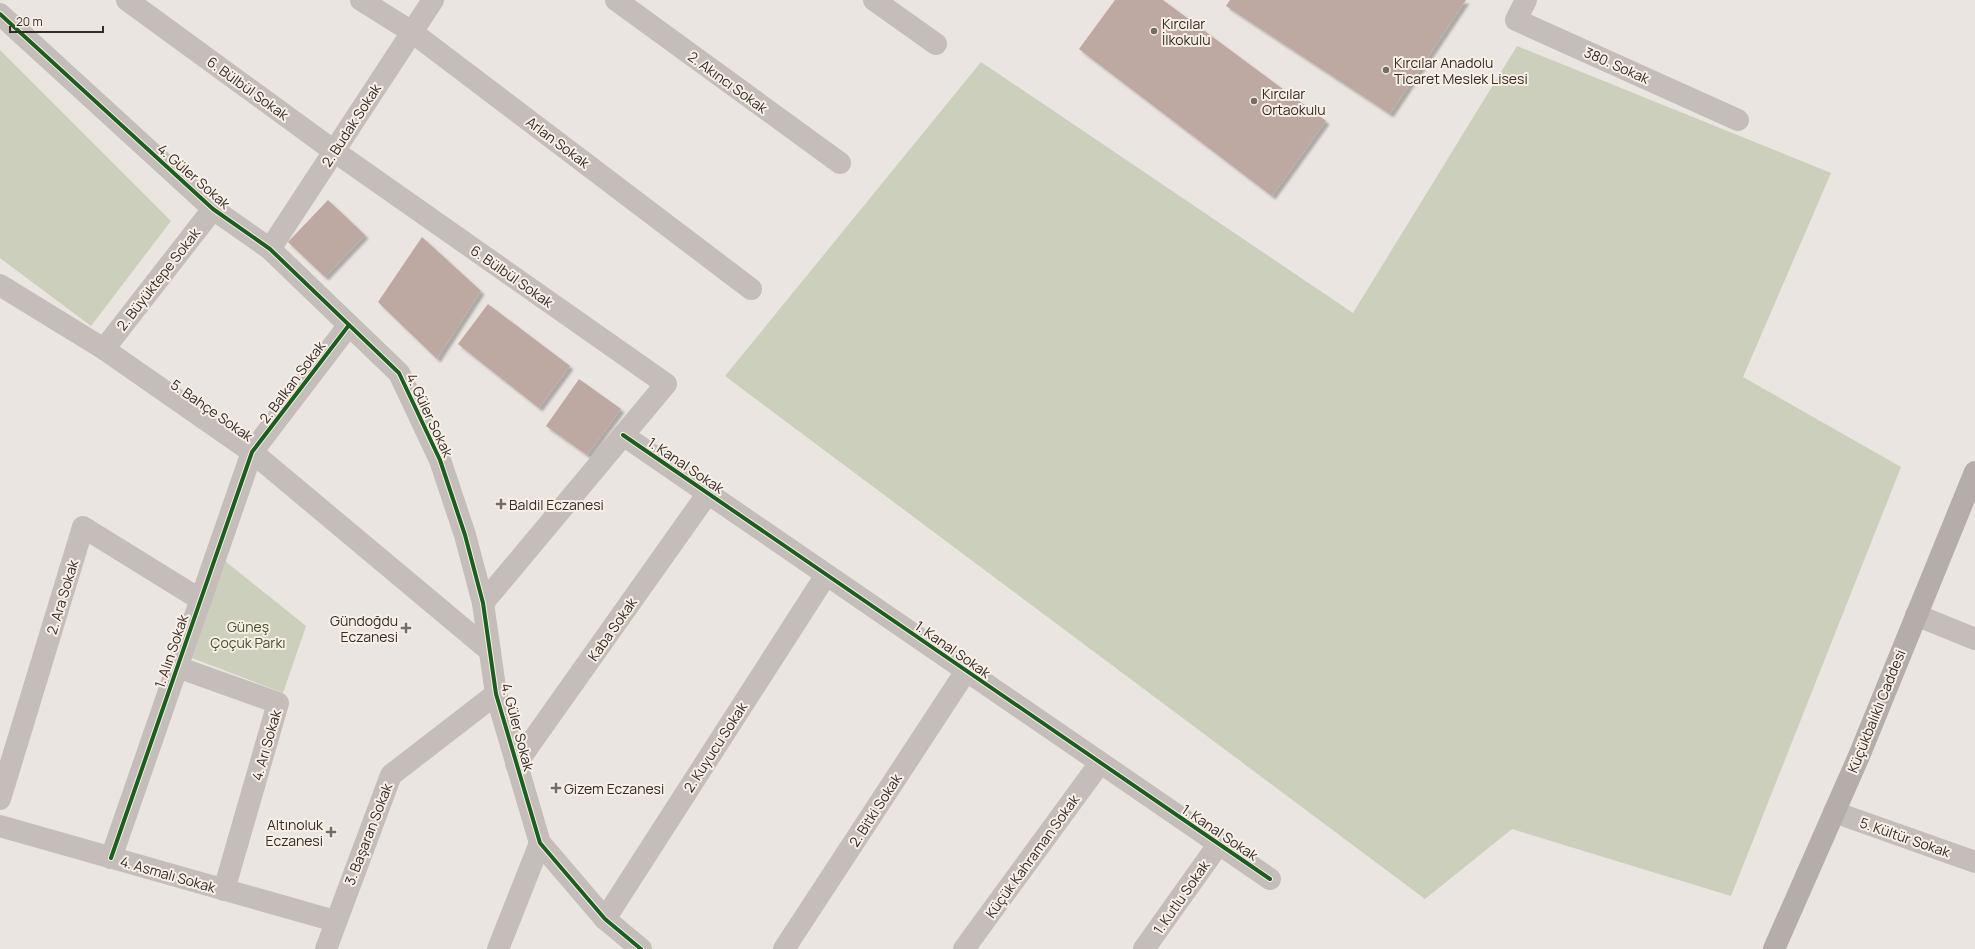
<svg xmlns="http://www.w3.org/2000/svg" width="1975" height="949" viewBox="0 0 1975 949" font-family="Manrope,sans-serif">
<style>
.green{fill:#cccfbb}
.building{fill:#bda8a2;filter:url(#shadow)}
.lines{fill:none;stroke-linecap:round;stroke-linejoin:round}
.street{stroke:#c4bdb9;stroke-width:22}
.secondary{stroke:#b4ada9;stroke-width:22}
.cycleway-casing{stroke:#f8efe6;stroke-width:6}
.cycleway{stroke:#1b5e20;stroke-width:4}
.poi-dot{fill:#746c68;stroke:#f8efe6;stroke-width:1.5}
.labels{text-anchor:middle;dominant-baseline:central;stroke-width:4;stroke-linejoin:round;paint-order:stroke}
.poi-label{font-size:14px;fill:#342b27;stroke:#f8efe6;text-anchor:start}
.street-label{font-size:14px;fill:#342b27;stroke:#f8efe6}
.park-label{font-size:14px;fill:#45502d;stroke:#f8efe6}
</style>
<defs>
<filter id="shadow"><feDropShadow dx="3.5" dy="3.5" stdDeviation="1" flood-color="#0004"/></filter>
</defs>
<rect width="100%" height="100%" fill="#eae5e0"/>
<g class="green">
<polygon points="1517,46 1831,173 1743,377 1901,467 1731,896 1512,829 1425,899 725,376 981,62 1353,313"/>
<polygon points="0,50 171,221 91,326 0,258"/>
<polygon points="225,561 306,626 283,693 192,658"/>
</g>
<g class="building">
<polygon points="1115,0 1163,0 1326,121 1272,196 1079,49"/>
<polygon points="1230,0 1466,0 1390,114 1226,6"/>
<polygon points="328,200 365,235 325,277 288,242"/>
<polygon points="422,237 481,291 437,359 378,302"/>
<polygon points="488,304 570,366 539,408 458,344"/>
<polygon points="579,379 621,409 587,455 546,426"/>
</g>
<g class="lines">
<g class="street">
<polyline points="127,0 334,151 666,384 483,603"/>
<polyline points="361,0 412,32 751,289"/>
<polyline points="616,0 840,163"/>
<polyline points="874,0 936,44"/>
<polyline points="1526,0 1516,20 1738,120"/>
<polyline points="0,14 213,209 270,249 399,373 440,460 465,535 483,603 496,694 540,843 605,919 641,949"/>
<polyline points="270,249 433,0"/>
<polyline points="0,285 104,349 252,452 490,651"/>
<polyline points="104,349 213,209"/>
<polyline points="623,435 1270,879"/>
<polyline points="1916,615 1975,639"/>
<polyline points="177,667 278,703 224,890"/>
<polyline points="516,764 708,493"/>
<polyline points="0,799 83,527 201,600"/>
<polyline points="1834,812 1975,862"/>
<polyline points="0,826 335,921"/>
<polyline points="111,858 252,452 349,325"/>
<polyline points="605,919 826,575"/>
<polyline points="326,949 391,775 496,694"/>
<polyline points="498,949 540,843"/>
<polyline points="784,949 966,671"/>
<polyline points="964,949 1100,763"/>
<polyline points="1144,949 1218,845"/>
</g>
<polyline class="secondary" points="1774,949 1859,756 1975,472"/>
<g class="cycleway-casing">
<g id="cycleway">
<polyline points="0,14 213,209 270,249 399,373 440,460 465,535 483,603 496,694 540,843 605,919 641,949"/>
<polyline points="623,435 1270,879"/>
<polyline points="111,858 252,452 349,325"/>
</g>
</g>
<use href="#cycleway" class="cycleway"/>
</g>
<g class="poi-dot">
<circle cx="1154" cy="31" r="4"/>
<circle cx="1386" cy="70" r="4"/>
<circle cx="1254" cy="101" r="4"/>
<path d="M499 498h4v4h4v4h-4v4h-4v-4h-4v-4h4z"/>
<path d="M404 622h4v4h4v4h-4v4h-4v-4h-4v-4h4z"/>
<path d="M554 782h4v4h4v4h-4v4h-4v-4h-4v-4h4z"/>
<path d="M329 826h4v4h4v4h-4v4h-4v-4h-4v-4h4z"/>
</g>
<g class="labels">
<g class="poi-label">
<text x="1162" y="23">Kırcılar<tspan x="1162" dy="16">İlkokulu</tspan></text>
<text x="1394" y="62">Kırcılar Anadolu<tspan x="1394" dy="16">Ticaret Meslek Lisesi</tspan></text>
<text x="1262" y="93">Kırcılar<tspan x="1262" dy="16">Ortaokulu</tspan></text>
<text x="509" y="504">Baldil Eczanesi</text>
<text x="398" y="620" text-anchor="end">Gündoğdu<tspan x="398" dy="16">Eczanesi</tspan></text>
<text x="564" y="788">Gizem Eczanesi</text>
<text x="323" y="824" text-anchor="end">Altınoluk<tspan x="323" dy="16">Eczanesi</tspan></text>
</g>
<g class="street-label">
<text transform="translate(1617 65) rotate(24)">380. Sokak</text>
<text transform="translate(728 82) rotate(36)">2. Akıncı Sokak</text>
<text transform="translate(248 88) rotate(36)">6. Bülbül Sokak</text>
<text transform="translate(351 125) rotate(-57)">2. Budak Sokak</text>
<text transform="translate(558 142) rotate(37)">Arlan Sokak</text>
<text transform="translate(194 176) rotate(41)">4. Güler Sokak</text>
<text transform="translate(512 276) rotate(35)">6. Bülbül Sokak</text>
<text transform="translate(158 279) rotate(-52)">2. Büyüktepe Sokak</text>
<text transform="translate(292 382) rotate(-53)">2. Balkan Sokak</text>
<text transform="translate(212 410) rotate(35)">5. Bahçe Sokak</text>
<text transform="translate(430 415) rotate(65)">4. Güler Sokak</text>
<text transform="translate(686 465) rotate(34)">1. Kanal Sokak</text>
<text transform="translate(62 597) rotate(-73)">2. Ara Sokak</text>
<text transform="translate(612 629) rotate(-55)">Kaba Sokak</text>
<text transform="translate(953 649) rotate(35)">1. Kanal Sokak</text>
<text transform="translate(171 651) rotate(-71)">1. Alın Sokak</text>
<text transform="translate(1876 711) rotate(-68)">Küçükbalıklı Caddesi</text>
<text transform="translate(518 727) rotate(75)">4. Güler Sokak</text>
<text transform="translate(266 745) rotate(-74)">4. Arı Sokak</text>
<text transform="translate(715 747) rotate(-57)">2. Kuyucu Sokak</text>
<text transform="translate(875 810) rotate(-57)">2. Bitki Sokak</text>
<text transform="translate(1220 832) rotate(34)">1. Kanal Sokak</text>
<text transform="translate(368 834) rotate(-69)">3. Başaran Sokak</text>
<text transform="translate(1905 837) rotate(19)">5. Kültür Sokak</text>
<text transform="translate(1032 856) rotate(-54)">Küçük Kahraman Sokak</text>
<text transform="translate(168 874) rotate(16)">4. Asmalı Sokak</text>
<text transform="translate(1181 897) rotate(-55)">1. Kutlu Sokak</text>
</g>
<g class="park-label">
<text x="248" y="626">Güneş<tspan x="248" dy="16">Çoçuk Parkı</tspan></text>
</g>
</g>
<path d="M10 26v6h93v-6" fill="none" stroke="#342b27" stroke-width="2"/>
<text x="16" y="26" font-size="12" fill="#342b27" stroke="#f8efe6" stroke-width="3" paint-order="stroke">20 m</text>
</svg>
